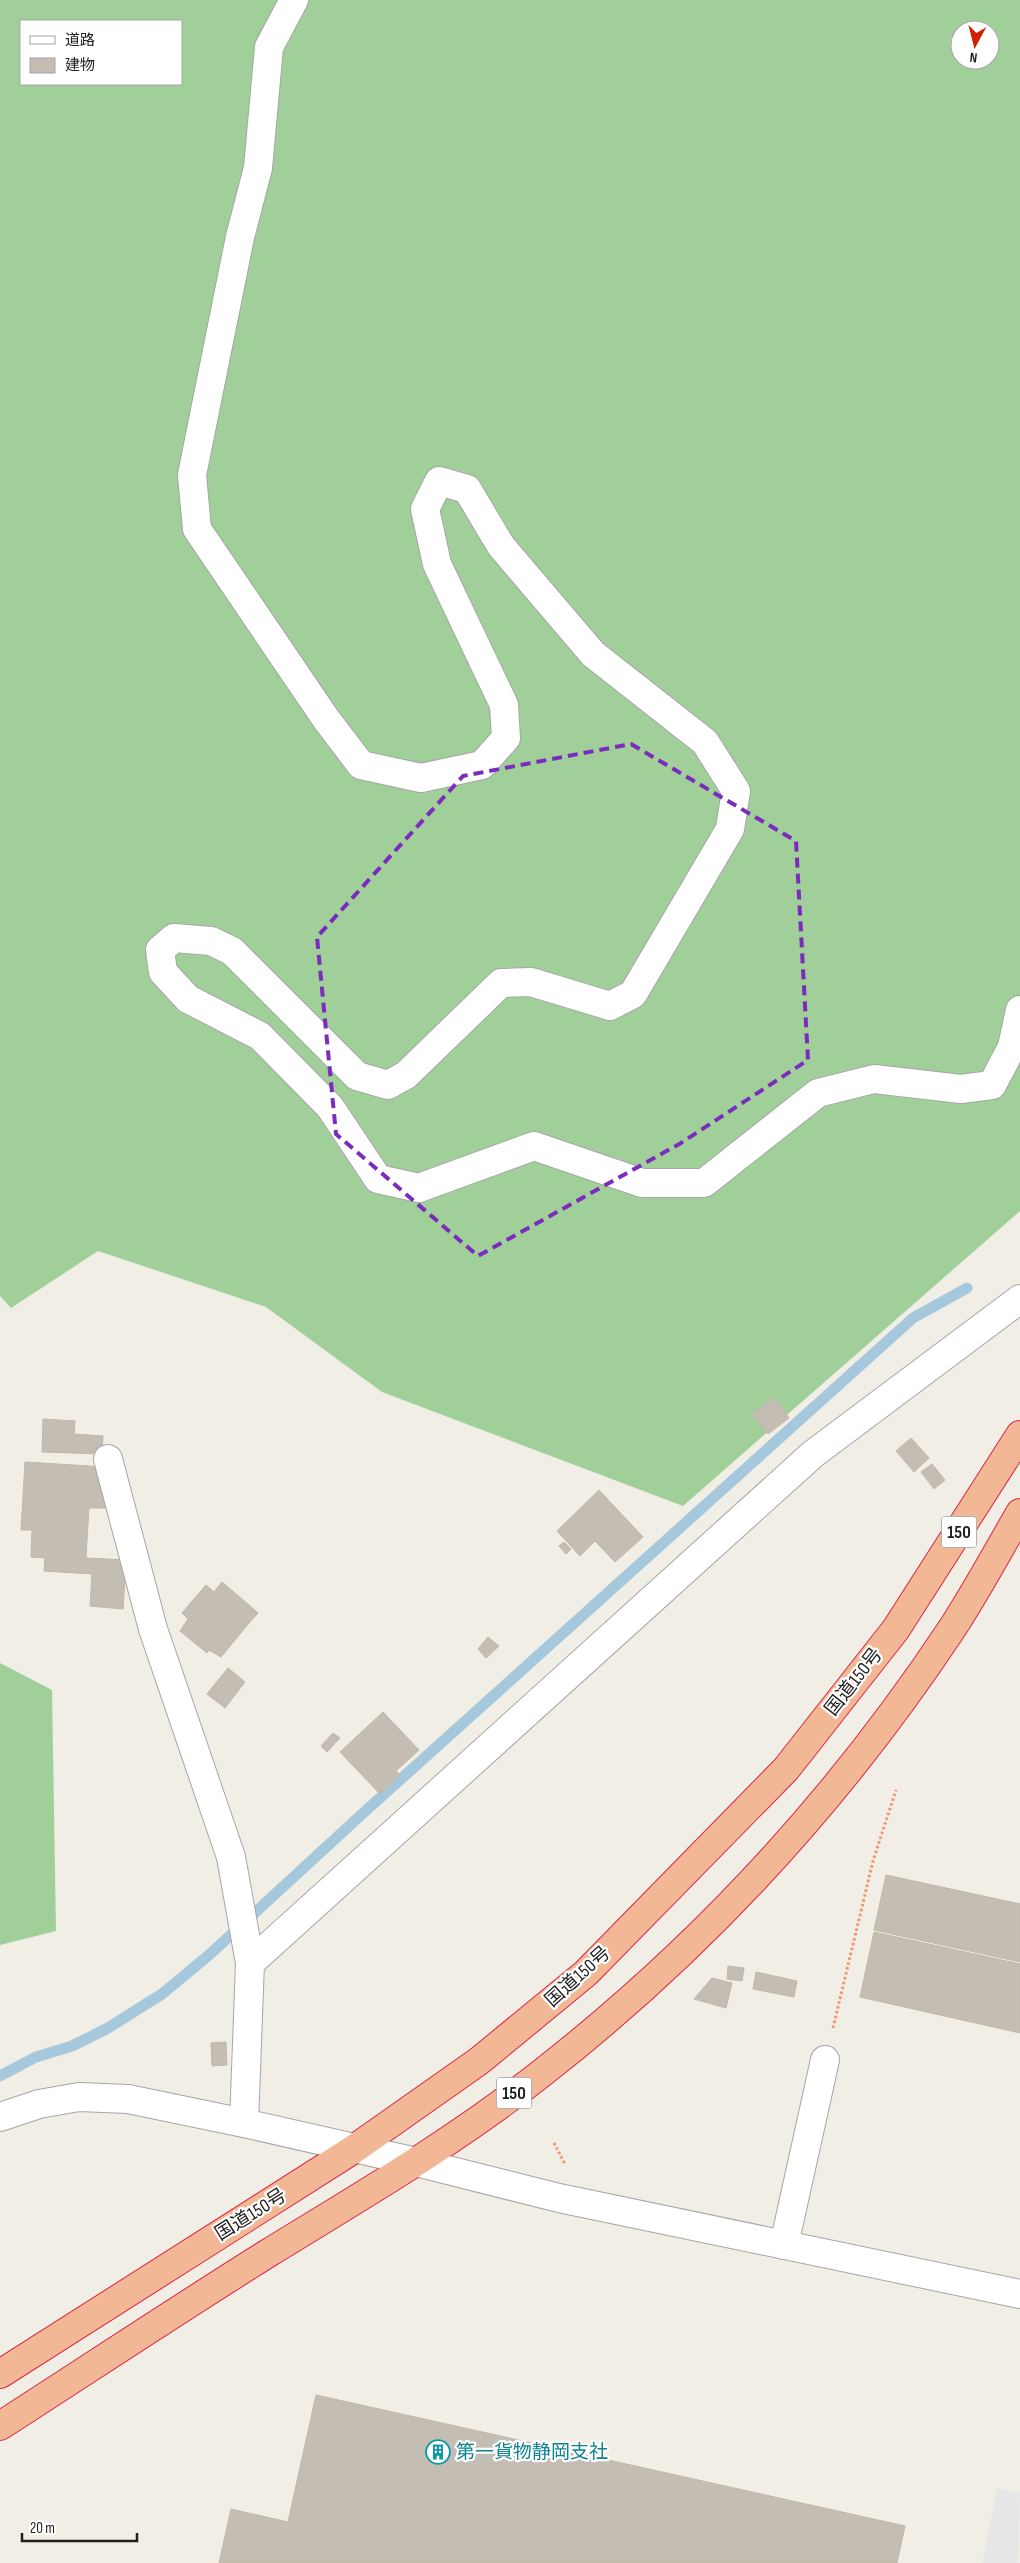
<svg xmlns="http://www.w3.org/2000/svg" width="1020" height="2563" viewBox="0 0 1020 2563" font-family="'Sofia Sans Condensed','Noto Sans JP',sans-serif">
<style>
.forest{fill:#a1cf9a;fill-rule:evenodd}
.parking{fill:#e7e7e7}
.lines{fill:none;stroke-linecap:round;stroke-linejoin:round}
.stream{stroke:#a6c8dd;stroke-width:11}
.building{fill:#c4bdb4;stroke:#c1b7a7}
.minor-casing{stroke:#a6a6a6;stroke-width:30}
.tertiary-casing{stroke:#a6a6a6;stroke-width:30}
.trunk-casing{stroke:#db2547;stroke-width:30}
.path{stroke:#f9916c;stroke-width:3;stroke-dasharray:2.5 2.5;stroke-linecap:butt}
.minor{stroke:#fff;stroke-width:28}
.tertiary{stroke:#fff;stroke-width:28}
.trunk{stroke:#f2b896;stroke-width:28}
.marked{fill:none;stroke:#7b2cbf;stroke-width:4;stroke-dasharray:10 6;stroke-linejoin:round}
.labels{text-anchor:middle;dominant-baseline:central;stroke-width:4.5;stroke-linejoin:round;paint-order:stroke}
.shield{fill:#fff;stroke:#626262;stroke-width:1}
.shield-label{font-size:18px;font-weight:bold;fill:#1f1f1f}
.street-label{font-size:19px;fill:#1f1f1f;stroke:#fff}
.culture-label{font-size:19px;fill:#0d838f;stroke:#fff;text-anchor:start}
</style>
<rect width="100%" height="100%" fill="#f0eee5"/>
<g class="forest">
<path d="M0,0H1020V1211L683,1506L382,1392L266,1307L98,1251L11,1308L0,1296ZM21,21H181V84H21ZM960,30H990V60H960Z"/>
<polygon points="0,1663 52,1690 56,1931 0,1945"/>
</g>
<polygon class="parking" points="997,2488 1020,2493 1018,2563 982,2563"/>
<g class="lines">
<polyline class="stream" points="0,2076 36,2057 72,2046 108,2028 162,1994 209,1955 361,1815 913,1318 967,1288"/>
</g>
<g class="building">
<polygon points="774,1397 789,1418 768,1434 752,1414"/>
<polygon points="43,1419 75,1421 74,1434 103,1436 102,1454 42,1452"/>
<polygon points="911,1438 929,1458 914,1472 896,1451"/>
<polygon points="25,1462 105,1467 106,1508 89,1508 86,1558 126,1560 123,1609 90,1606 92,1574 44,1571 45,1558 31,1557 32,1530 21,1530"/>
<polygon points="932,1464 945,1480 934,1489 921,1472"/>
<polygon points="599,1490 643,1537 615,1562 595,1541 580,1556 557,1531"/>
<polygon points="564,1542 571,1549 566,1554 559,1546"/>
<polygon points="222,1582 249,1605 240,1615 214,1592"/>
<polygon points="206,1585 249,1623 221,1657 209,1650 207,1653 180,1631 188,1619 182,1613"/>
<polygon points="249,1605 258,1613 249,1623 240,1615"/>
<polygon points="488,1637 499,1646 486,1658 478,1649"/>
<polygon points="228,1668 245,1682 225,1708 207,1694"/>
<polygon points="383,1712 419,1750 396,1771 400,1775 380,1794 340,1752"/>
<polygon points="333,1733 340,1738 327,1752 321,1746"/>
<polygon points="886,1875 1020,1904 1020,1962 874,1930"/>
<polygon points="874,1932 1020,1964 1020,2033 860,1997"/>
<polygon points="728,1966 744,1968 742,1981 727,1979"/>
<polygon points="756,1972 797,1981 794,1997 753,1989"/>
<polygon points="712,1978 732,1983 726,2008 694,1999"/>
<polygon points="226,2042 227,2065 212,2066 211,2043"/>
<polygon points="316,2395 905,2526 897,2563 219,2563 231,2509 288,2522"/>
</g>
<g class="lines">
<g class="minor-casing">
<g id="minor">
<polyline points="294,0 269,47 258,168 240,237 192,475 197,529 326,719 361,765 421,778 482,765 506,738 504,705 437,564 425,509 439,481 467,489 501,546 593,654 705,742 736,791 730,829 633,994 610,1006 531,982 501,983 406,1075 388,1085 357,1076 232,951 211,941 174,938 160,950 163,972 188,999 260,1036 330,1107 378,1179 419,1188 534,1146 642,1183 704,1183 818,1093 874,1079 961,1089 992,1085 1012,1047 1020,1010"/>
<polyline points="108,1459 153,1629 231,1857 250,1963 244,2123"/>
<polyline points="250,1963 813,1454 1020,1299"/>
<polyline points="784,2245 825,2060"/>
</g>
</g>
<g class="tertiary-casing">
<polyline id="tertiary" points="0,2117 39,2104 79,2097 128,2099 244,2123 416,2162 559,2198 1020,2294"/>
</g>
<g class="trunk-casing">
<g id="trunk">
<polyline points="0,2374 354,2149 479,2061 586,1973 786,1769 896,1629 1020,1435"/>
<path d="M0,2426C90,2368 179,2309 270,2252C361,2196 454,2142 538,2076C700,1950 840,1798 953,1627C977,1590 998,1551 1020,1513"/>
</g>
</g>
<g class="path">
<polyline points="833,2028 873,1861 896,1790"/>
<polyline points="554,2143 565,2164"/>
</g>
<use href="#minor" class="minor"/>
<use href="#tertiary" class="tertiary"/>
<use href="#trunk" class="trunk"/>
</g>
<path class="marked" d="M631,744L796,841L808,1060L681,1143L478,1256L336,1134L317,937L463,776Z"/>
<defs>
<g id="building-ring" transform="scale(1.25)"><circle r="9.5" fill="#fff" stroke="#0f9aa8" stroke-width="1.5"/><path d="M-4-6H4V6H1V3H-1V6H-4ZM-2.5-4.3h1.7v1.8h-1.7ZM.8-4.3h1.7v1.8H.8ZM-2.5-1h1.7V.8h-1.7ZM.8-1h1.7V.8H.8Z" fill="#0f9aa8"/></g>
</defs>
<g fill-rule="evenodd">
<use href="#building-ring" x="438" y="2452"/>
</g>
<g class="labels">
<g class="shield">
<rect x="941.5" y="1516.5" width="35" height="31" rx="4"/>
<rect x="496.5" y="2077.5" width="35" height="31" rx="4"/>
</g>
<g class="shield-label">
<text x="959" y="1532">150</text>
<text x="514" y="2093">150</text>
</g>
<g class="street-label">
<text transform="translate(854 1682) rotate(-52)">国道150号</text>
<text transform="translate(578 1977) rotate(-42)">国道150号</text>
<text transform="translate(251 2215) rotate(-32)">国道150号</text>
</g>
<g class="culture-label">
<text x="456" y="2452">第一貨物静岡支社</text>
</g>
</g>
<rect x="20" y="20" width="162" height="65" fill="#ffffff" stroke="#a5a5a5"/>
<rect x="30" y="36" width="25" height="8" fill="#ffffff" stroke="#a5a5a5"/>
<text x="65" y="45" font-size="15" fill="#1f1f1f">道路</text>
<rect x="30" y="58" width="25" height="15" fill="#c4bdb4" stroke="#a5a5a5"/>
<text x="65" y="70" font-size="15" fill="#1f1f1f">建物</text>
<g transform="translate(975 45) rotate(187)"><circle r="24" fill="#ffffff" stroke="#a5a5a5"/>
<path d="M0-4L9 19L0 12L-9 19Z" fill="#cd2101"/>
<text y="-8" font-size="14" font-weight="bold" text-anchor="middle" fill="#1f1f1f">N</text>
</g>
<path d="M22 2533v8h115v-8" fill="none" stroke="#1f1f1f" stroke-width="2.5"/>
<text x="30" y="2533" font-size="15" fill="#1f1f1f" stroke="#ffffff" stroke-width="4" paint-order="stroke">20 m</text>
</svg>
